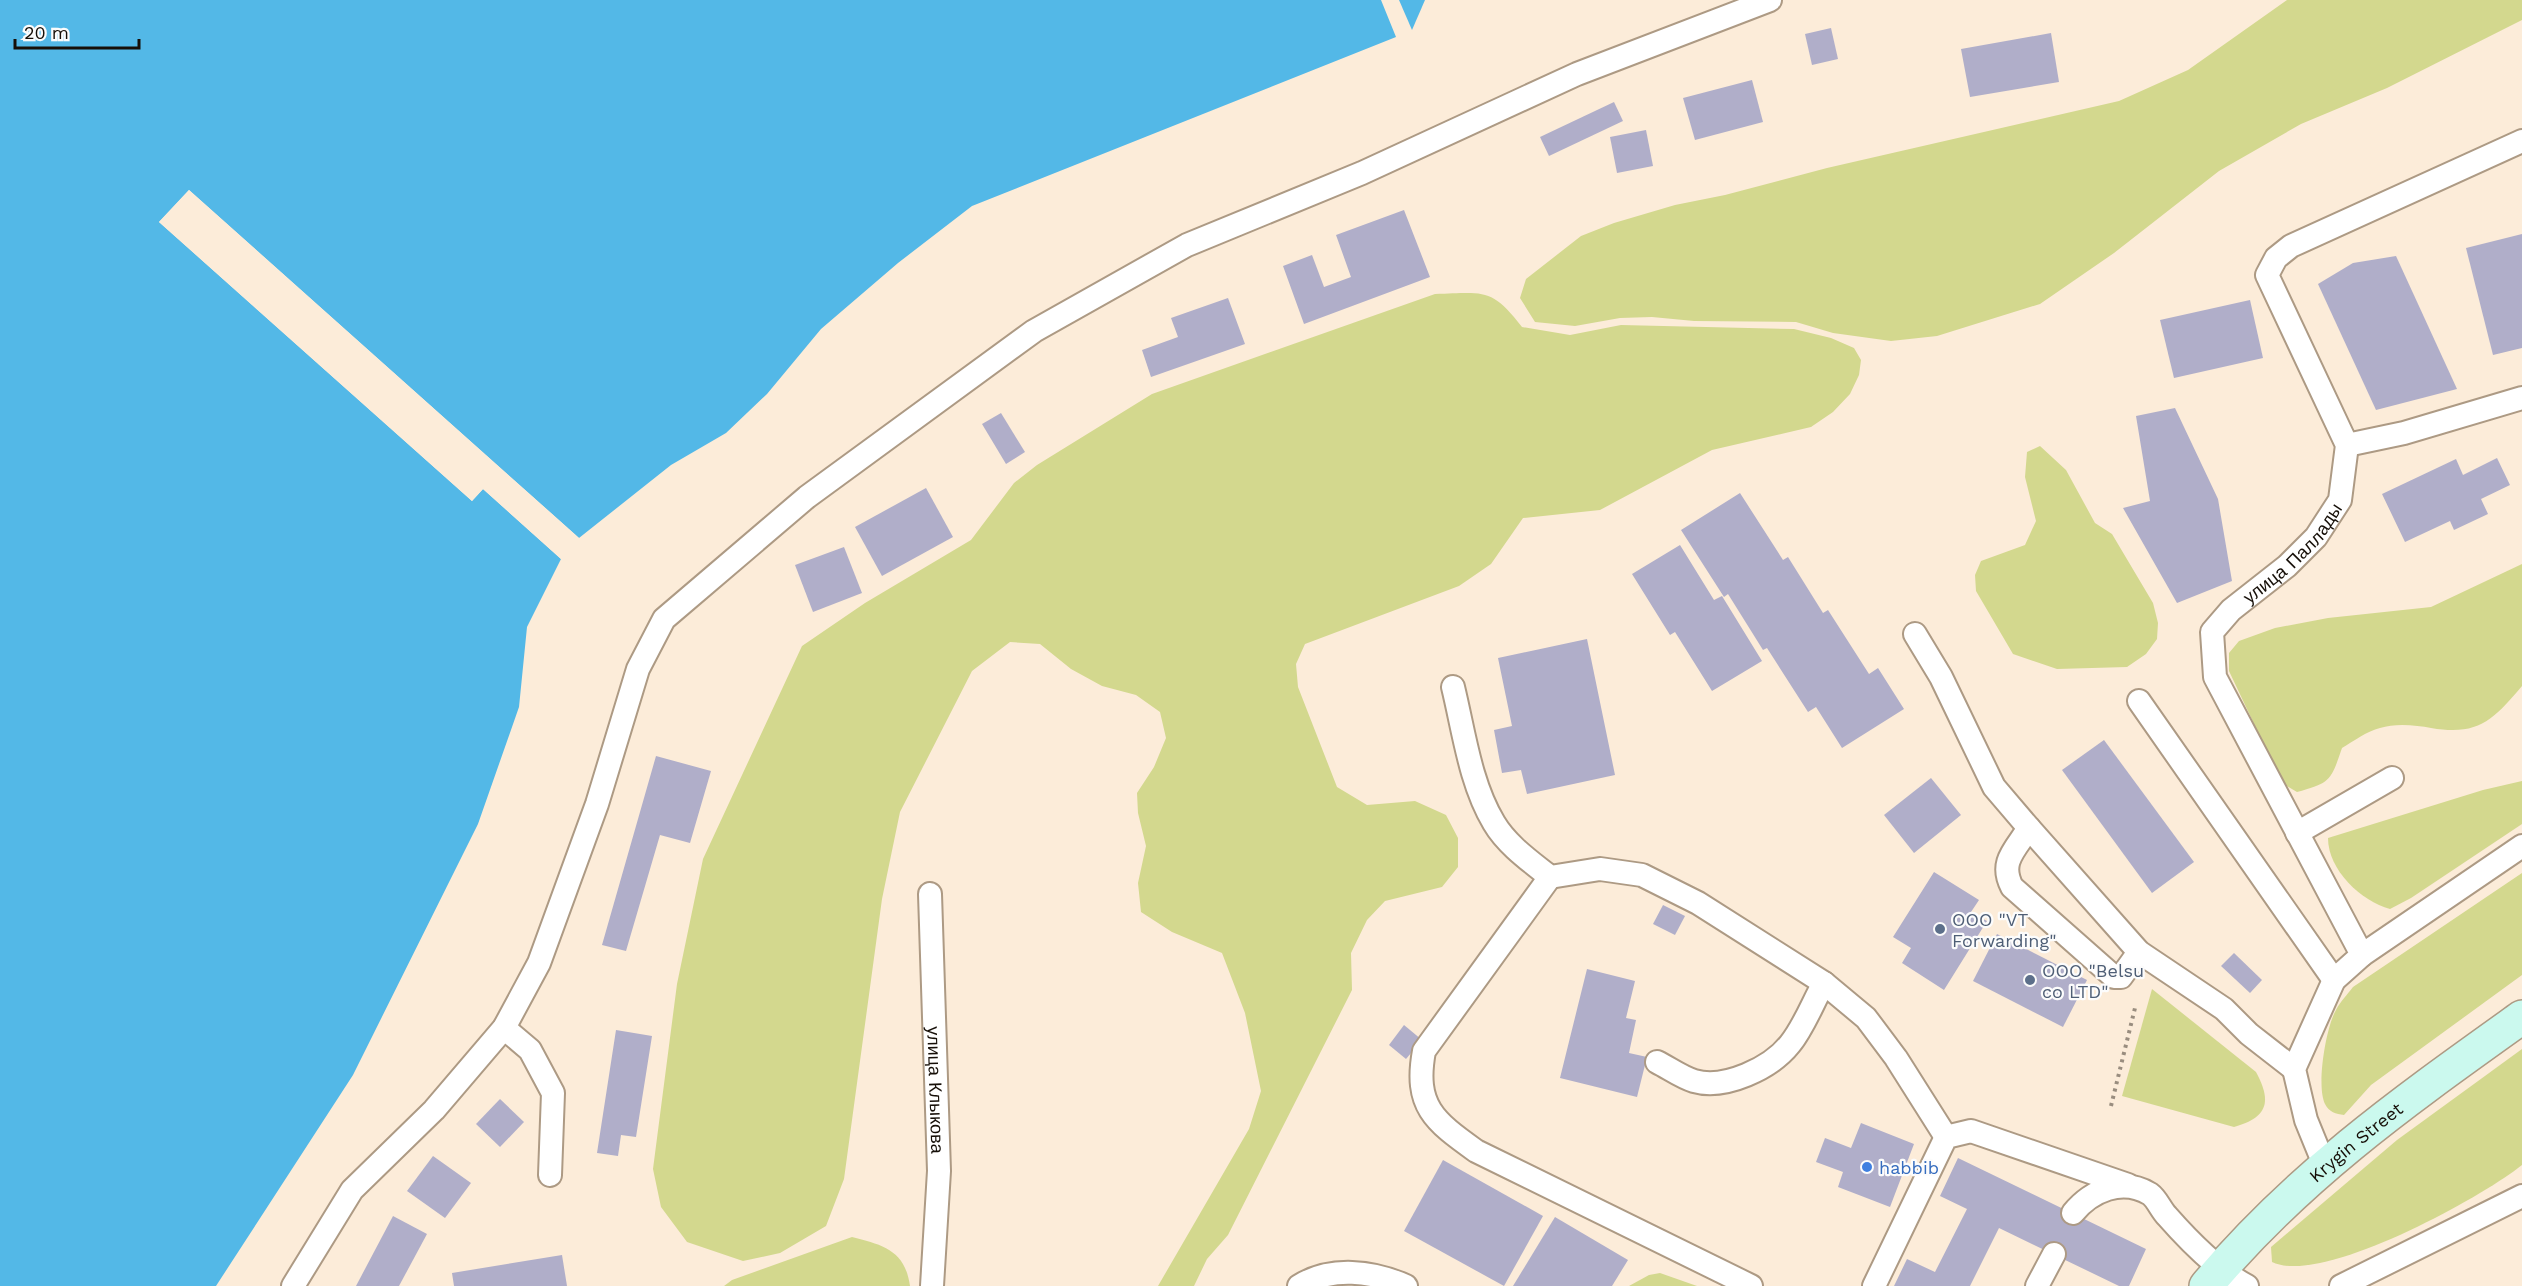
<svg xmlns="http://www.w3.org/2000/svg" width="2522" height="1286" viewBox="0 0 2522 1286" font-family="'Work Sans',sans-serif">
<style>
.green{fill:#d3d88e}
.water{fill:#53b8e7}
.pier{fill:#fcecd9}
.building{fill:#b0aec9}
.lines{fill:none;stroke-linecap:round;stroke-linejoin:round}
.service-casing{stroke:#ad9a84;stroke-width:26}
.secondary-casing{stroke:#ad9a84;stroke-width:36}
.path{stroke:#998d7f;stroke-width:4;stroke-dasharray:3 4.5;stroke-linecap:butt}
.service{stroke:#fff;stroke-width:22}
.secondary{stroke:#cbf9ee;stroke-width:33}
.service-dot{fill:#5c6f8a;stroke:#fcfcfc;stroke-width:2}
.shop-dot{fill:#3f7fe0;stroke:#fcfcfc;stroke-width:2}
.labels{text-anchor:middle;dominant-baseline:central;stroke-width:4.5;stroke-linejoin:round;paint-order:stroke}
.street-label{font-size:18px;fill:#160f08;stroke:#fcfcfc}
.service-label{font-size:18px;fill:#4e5e75;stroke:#fcfcfc;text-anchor:start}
.shop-label{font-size:18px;fill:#366cbe;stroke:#fcfcfc;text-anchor:start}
</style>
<rect width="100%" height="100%" fill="#fcecd9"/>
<g class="green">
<polygon points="2287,0 2522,0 2522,20 2387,88 2301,124 2219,171 2114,253 2040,304 1937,336 1891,341 1833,333 1796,322 1694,321 1652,317 1620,318 1575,326 1535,322 1520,298 1526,279 1581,236 1614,223 1675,205 1725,195 1827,168 2119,101 2188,70"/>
<path d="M1435,294C1484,293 1491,287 1522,327L1570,335L1621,325L1794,329L1831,338L1854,348L1861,360L1859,375L1850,394L1833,412L1811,427L1712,450L1600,510L1523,518L1491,564L1459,586L1305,644L1296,664L1298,687L1337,787L1367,805L1415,801L1446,815L1458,838V867L1442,887L1385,901L1367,920L1351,953L1352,990L1228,1235L1207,1259L1194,1286H1158L1249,1129L1261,1091L1245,1013L1222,953L1172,932L1141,912L1138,883L1146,846L1138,813L1137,793L1154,767L1166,738L1160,712L1136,695L1102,686L1071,669L1040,644L1010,642L972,671L900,812L882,899L844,1179L826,1226L780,1253L743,1261L687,1242L661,1207L653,1169L677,984L703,859L802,646L865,603L971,540L1014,483L1037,465L1152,394Z"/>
<polygon points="2040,446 2066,470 2095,523 2112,534 2153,603 2158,623 2157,639 2146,654 2127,667 2057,669 2013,654 1976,591 1975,575 1981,561 2025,545 2036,521 2025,477 2027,452"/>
<path d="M2522,564V686C2493,720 2479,736 2431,728C2416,725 2395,723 2380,728C2367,731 2354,741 2342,748C2331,780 2331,783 2297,792L2282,783L2229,671V653L2239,641L2275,628L2328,618L2431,607Z"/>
<path d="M2522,781V824L2411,898L2390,909C2361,901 2328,870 2328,838L2483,790Z"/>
<path d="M2522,873V975L2371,1085L2344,1115C2336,1114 2329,1112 2325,1104C2316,1086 2326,1027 2336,1010C2340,1002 2347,995 2353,987Z"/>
<path d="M2152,989L2256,1072C2272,1102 2268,1117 2234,1127L2122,1096Z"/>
<path d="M2522,1049V1165C2481,1198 2321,1286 2272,1262L2271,1247L2397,1140Z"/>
<path d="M852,1237C883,1245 905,1250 910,1286H724L732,1280Z"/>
<polygon points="1660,1273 1697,1286 1629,1286 1649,1275"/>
</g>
<g class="water">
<polygon points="0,0 1381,0 1396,37 972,206 898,263 821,329 767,394 726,433 671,465 579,538 189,190 159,222 472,501 483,489 561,559 527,627 519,707 478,824 353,1075 216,1286 0,1286"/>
<polygon points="1399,0 1425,0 1412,30"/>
</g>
<polygon class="pier" points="189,190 579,538 577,540 189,194 163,222 472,497 481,487 485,487 563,556 561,559 483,489 472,501 159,222"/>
<g class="building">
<polygon points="1831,28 1838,59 1812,65 1805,34"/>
<polygon points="2051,33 2059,82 1970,97 1961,49"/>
<polygon points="1752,80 1763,122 1695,140 1683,98"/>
<polygon points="1614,102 1623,121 1549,156 1540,137"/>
<polygon points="1646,130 1653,166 1617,173 1610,137"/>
<polygon points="1404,210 1430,277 1304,324 1283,266 1312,255 1324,287 1351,277 1336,235"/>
<polygon points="2522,234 2522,348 2493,355 2466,248"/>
<polygon points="2396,256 2457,389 2376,410 2318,284 2353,263"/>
<polygon points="1228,298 1245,344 1151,377 1142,350 1178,337 1171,318"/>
<polygon points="2250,300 2263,358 2174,378 2160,320"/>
<polygon points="2175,408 2218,499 2232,581 2177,603 2123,508 2150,501 2136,416"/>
<polygon points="1001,413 1025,452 1006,464 982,424"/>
<polygon points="2497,458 2510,485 2481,499 2488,514 2454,530 2450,521 2405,542 2382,494 2456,459 2463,475"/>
<polygon points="926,488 953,537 882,576 855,527"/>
<polygon points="1740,493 1783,560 1788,557 1823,613 1828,610 1869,674 1878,668 1904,709 1842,748 1816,707 1808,712 1767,648 1763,650 1728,594 1724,597 1681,530"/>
<polygon points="1680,545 1714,600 1722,596 1762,661 1712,691 1675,632 1670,635 1632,574"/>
<polygon points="844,547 862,593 813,612 795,565"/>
<polygon points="1587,639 1615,775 1527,794 1521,770 1502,773 1494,730 1512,726 1498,658"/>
<polygon points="2104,740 2194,862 2152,893 2062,770"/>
<polygon points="656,756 711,771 690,843 660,835 626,951 602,945"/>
<polygon points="1931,778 1961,815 1914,853 1884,815"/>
<polygon points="1934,872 1979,900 1971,912 1987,921 1944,990 1902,963 1911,948 1893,937"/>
<polygon points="1663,905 1685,916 1675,935 1653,924"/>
<polygon points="1997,934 2087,980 2063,1027 1973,981"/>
<polygon points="2234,953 2262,980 2250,993 2221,966"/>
<polygon points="1587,969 1635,981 1626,1018 1636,1020 1629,1053 1647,1057 1637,1097 1560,1078"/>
<polygon points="1404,1025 1422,1040 1406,1059 1389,1045"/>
<polygon points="616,1030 652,1036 636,1137 621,1135 618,1156 597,1153"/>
<polygon points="500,1099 524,1122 500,1147 476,1124"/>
<polygon points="1861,1123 1914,1144 1890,1207 1838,1187 1843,1172 1816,1162 1825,1138 1851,1148"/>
<polygon points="433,1156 471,1183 445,1218 407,1191"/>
<polygon points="1958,1158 2146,1249 2129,1286 2119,1286 1999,1228 1970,1286 1894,1286 1907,1259 1935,1272 1967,1209 1940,1196"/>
<polygon points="1443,1160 1543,1216 1504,1286 1404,1231"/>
<polygon points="393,1216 427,1234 399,1286 356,1286"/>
<polygon points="1555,1217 1628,1260 1612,1286 1513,1286"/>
<polygon points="562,1255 567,1286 454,1286 452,1273"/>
</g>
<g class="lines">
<g class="service-casing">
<g id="service">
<polyline points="2347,445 2404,433 2522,398"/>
<polyline points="1915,634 1941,677 1994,787 2029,828 2139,952 2224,1009 2249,1034 2294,1069"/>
<path d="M1453,687C1464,732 1470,783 1494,823C1507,845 1530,861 1550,877L1600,869L1642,875L1698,903L1824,983L1866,1018L1896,1058L1946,1137"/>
<polyline points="2139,701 2334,980"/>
<path d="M2029,828C2015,850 1999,862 2012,887L2114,977H2121L2139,952"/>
<polyline points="2297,833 2392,778"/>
<path d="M1550,877L1424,1051C1414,1106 1434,1121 1476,1151L1751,1286"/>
<path id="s1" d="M930,894L939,1171L932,1286"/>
<polyline points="2362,955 2522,846"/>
<polyline points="504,1028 530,1050 553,1093 550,1175"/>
<path d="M1657,1062C1669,1068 1681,1077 1694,1081C1725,1090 1771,1068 1790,1044C1804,1027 1813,1002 1824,983"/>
<path id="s2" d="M2324,1164L2306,1120L2294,1069L2334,980L2362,955L2215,677L2212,632L2231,610L2287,566L2316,537L2340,500L2347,445L2267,275L2276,258L2291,246L2522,141"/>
<path d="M2073,1213C2091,1191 2122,1177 2150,1194C2157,1199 2161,1210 2167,1216C2189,1241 2217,1270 2247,1286"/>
<polyline points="293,1286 352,1190 434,1110 504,1028 539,963 597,804 638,669 664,619 807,497 1034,331 1187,245 1362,173 1577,74 1770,0"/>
<path d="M1299,1286C1331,1266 1373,1271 1406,1286"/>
<polyline points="1874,1286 1946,1137 1971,1131 2128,1185"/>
<polyline points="2037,1286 2054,1254"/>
<polyline points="2341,1286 2522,1196"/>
</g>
</g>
<g class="secondary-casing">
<g id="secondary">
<path id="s3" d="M2206,1286C2299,1175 2406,1100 2522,1017"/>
</g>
</g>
<polyline class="path" points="2111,1106 2135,1008"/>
<use href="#service" class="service"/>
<use href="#secondary" class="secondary"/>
</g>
<g class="service-dot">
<circle cx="1940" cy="929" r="6"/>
<circle cx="2030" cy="980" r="6"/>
</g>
<circle class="shop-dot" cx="1867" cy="1167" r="6"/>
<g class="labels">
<g class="street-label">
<text stroke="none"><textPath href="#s2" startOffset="708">улица Паллады</textPath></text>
<text stroke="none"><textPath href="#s1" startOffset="196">улица Клыкова</textPath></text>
<text stroke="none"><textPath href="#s3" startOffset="208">Krygin Street</textPath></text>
</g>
<g class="service-label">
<text x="1952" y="919">OOO "VT<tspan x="1952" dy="21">Forwarding"</tspan></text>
<text x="2042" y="970">OOO "Belsu<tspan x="2042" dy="21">co LTD"</tspan></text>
</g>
<g class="shop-label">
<text x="1879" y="1167">habbib</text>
</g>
</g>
<path d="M15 39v9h124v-9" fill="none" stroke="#160f08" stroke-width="3"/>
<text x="24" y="39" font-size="18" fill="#160f08" stroke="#fcfcfc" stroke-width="4.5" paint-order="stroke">20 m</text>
</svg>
